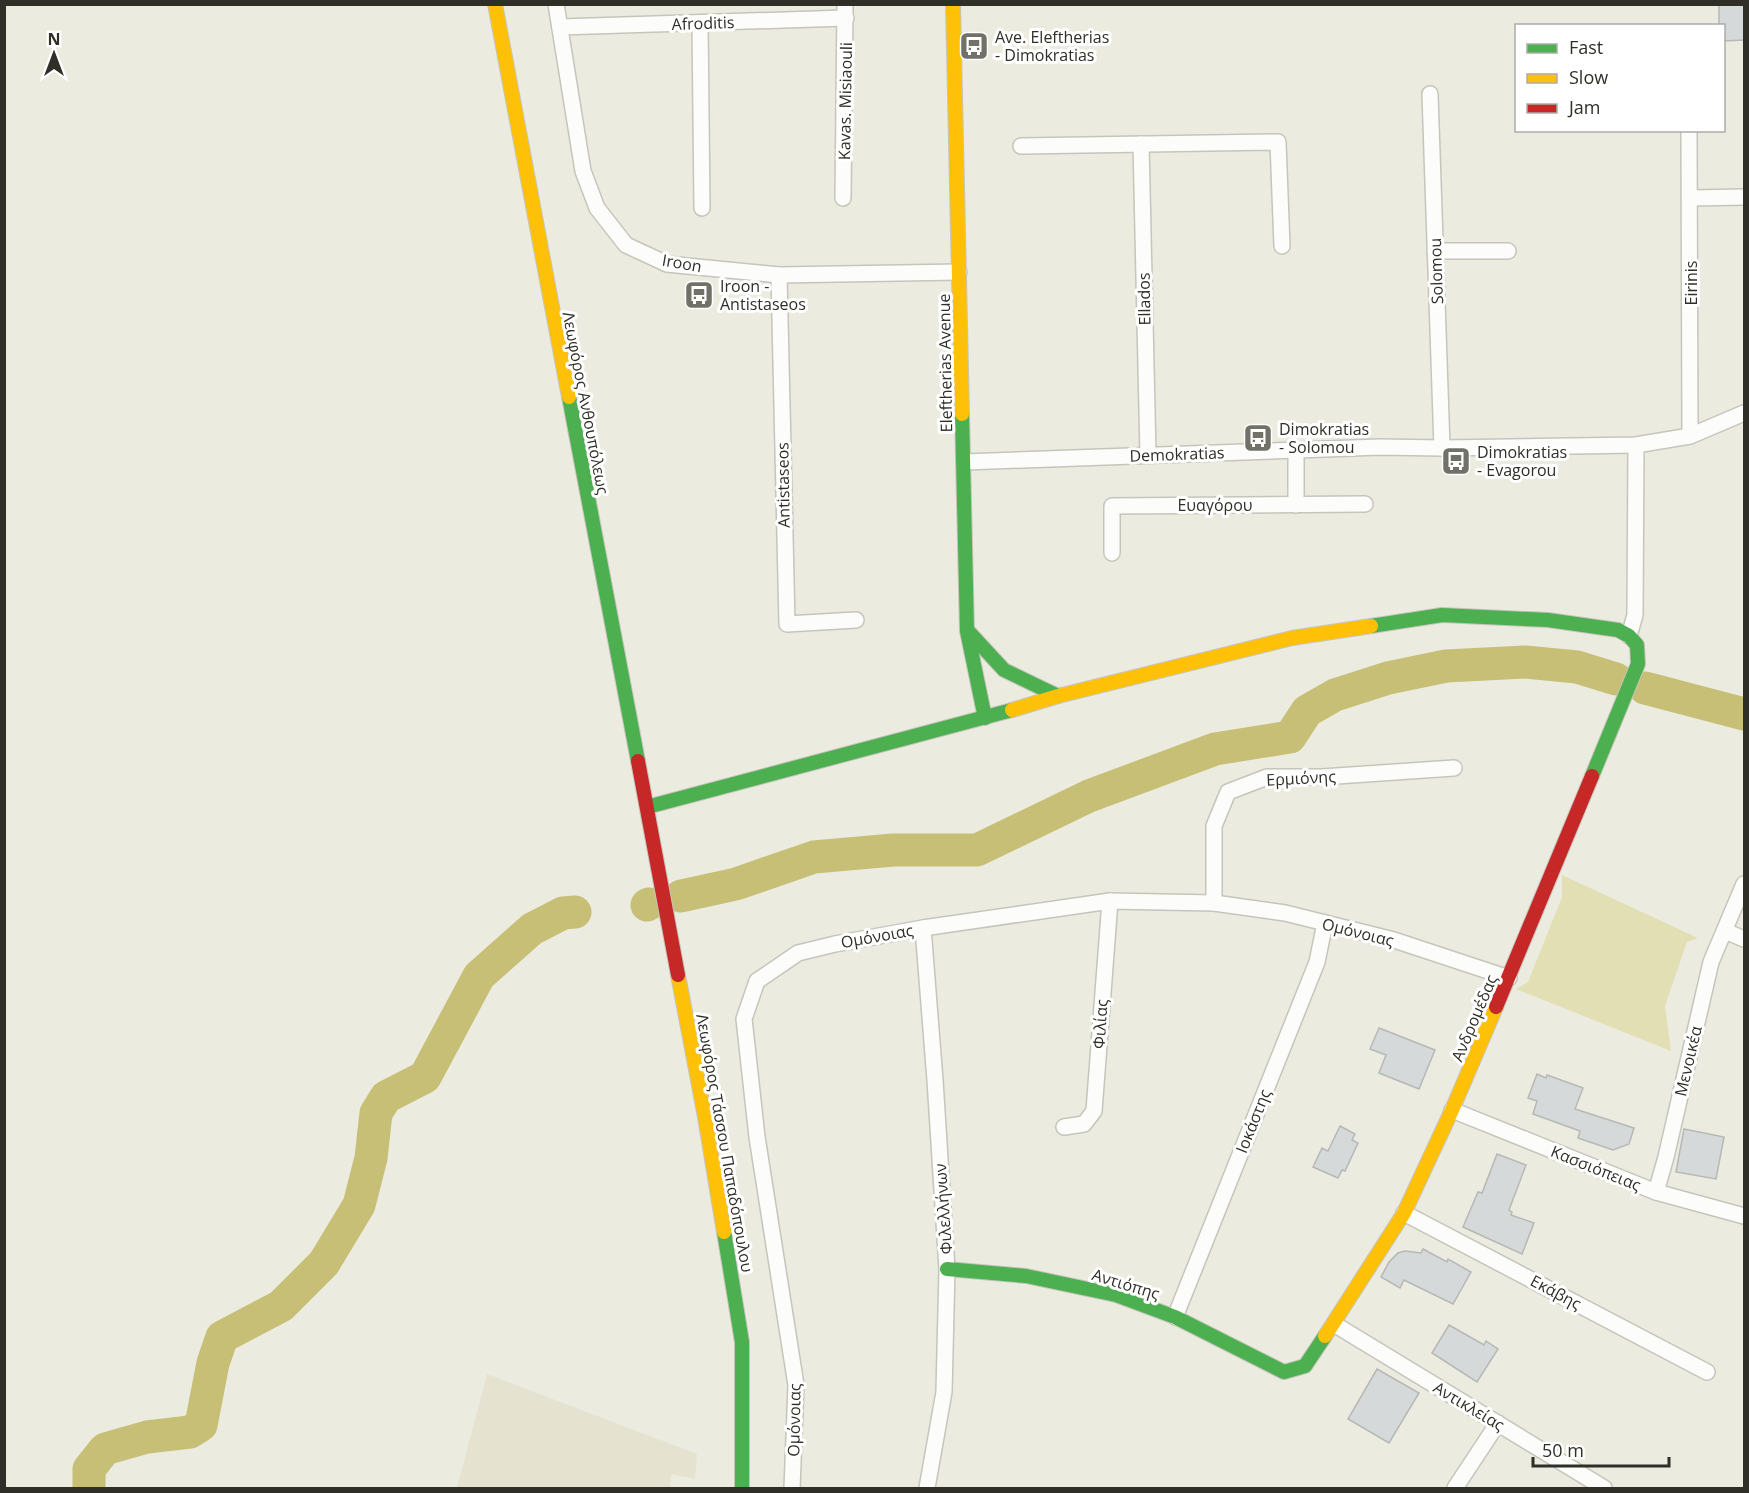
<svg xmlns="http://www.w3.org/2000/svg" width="1749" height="1493" viewBox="0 0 1749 1493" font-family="'Open Sans',sans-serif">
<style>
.built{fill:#e5e3d0}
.green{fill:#e3dfb5}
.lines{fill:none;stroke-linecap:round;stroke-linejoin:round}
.river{stroke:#c6bf75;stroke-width:33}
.building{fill:#d5d9d9;stroke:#b6b8b6;stroke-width:1.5}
.street-casing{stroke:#c6c5bc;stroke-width:18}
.fast-casing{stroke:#c6c5bc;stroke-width:16}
.slow-casing{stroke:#c6c5bc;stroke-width:16}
.jam-casing{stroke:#c6c5bc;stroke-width:16}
.street{stroke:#fcfcfa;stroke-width:15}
.fast{stroke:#4caf50;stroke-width:14}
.slow{stroke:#ffc107;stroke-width:14}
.jam{stroke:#c62828;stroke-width:14}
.labels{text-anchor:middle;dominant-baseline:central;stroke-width:6;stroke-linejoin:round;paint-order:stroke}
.street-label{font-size:16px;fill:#2f2f27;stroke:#fff}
.poi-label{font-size:16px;fill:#2f2f27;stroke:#fff;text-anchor:start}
</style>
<rect width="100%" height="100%" fill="#ecebe0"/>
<polygon class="built" points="487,1374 697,1454 695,1479 671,1474 670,1488 457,1488"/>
<polygon class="green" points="1562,875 1698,938 1687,942 1665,1006 1671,1051 1516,989 1528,982 1562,897"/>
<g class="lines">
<g class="river">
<polyline points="1645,688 1744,714"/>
<polyline points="681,896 736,884 814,857 893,850 977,850 1089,796 1215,749 1290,737 1307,711 1335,695 1388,678 1446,666 1525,662 1577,667 1616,679"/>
<polyline points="647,905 649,904"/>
<polyline points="89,1488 89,1469 105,1449 147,1437 190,1432 201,1425 213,1363 222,1337 281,1306 324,1263 359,1205 371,1158 376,1113 386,1097 425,1077 479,976 532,929 563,913 575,912"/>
</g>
</g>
<g class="building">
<polygon points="1719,4 1744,4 1744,40 1724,41 1724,26 1719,26"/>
<polygon points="1379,1028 1435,1050 1419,1089 1379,1073 1386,1055 1370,1049"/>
<polygon points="1537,1074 1546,1078 1547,1075 1583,1088 1575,1109 1634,1128 1629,1144 1613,1150 1578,1138 1580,1131 1533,1114 1537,1101 1528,1098"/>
<polygon points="1340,1126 1355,1134 1352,1140 1358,1143 1345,1171 1342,1170 1338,1178 1313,1167 1322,1148 1328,1151"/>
<polygon points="1684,1129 1724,1137 1716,1179 1676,1172"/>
<polygon points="1497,1154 1526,1165 1509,1210 1512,1212 1511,1215 1534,1223 1522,1254 1463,1227 1478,1192 1482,1193"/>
<polygon points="1423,1249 1447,1262 1448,1259 1471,1272 1453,1304 1404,1280 1400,1288 1381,1277 1389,1262 1398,1253 1405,1251 1421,1253"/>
<polygon points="1449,1325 1484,1345 1486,1341 1498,1349 1477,1382 1432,1353"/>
<polygon points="1377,1369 1419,1393 1389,1443 1348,1419"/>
</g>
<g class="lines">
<g class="street-casing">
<g id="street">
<polyline points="556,4 583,171 597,208 626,245 667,264 779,275 959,272"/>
<polyline points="700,23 702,208"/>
<polyline points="560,27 846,18"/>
<polyline points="1430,94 1442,448"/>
<polyline points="1689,130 1690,436"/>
<polyline points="1141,144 1148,455"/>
<polyline points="1021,146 1278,142 1282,246"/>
<polyline points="843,198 845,4"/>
<polyline points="1691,198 1744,197"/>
<polyline points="1435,251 1508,251"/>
<polyline points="779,275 787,624 856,620"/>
<polyline points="1296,451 1296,505"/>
<polyline points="964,462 1380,447 1442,448 1636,445 1690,436 1744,413"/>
<polyline points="1112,553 1112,506 1365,504"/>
<polyline points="1629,636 1635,615 1636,445"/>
<polyline points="1214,903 1214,826 1228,792 1267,777 1322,777 1454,768"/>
<polyline points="923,928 935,1080 947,1269 944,1392 927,1488"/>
<polyline points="1725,931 1744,939"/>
<polyline points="1452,1110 1656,1192 1744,1216"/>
<polyline points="1064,1127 1084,1124 1094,1111 1110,901"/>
<polyline points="1656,1192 1666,1157 1711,962 1744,884"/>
<polyline points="1404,1213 1707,1372"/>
<polyline points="1175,1317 1317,962 1325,923"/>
<polyline points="1334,1324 1604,1488"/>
<polyline points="792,1488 796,1385 757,1137 744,1019 757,981 798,953 835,944 923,928 1110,901 1214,903 1285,913 1394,940 1509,978"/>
<polyline points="1455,1488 1498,1423"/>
</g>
</g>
<g class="fast-casing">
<g id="fast">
<polyline points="569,397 638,761"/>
<polyline points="962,414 967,631 985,718"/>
<polyline points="1371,626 1442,615 1548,620 1618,630 1629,636 1637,645 1638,664 1592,776"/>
<polyline points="968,631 1004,670 1058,696"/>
<polyline points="647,807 1012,710"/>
<polyline points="724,1232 742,1342 742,1488"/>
<polyline points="947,1269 1026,1276 1116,1295 1175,1317 1284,1372 1305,1366 1325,1336"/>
</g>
</g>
<g class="slow-casing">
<g id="slow">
<polyline points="495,4 569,397"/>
<polyline points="953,4 962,414"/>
<polyline points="1012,710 1058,696 1292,638 1371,626"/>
<polyline points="678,975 705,1117 724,1232"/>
<polyline points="1325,1336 1404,1213 1452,1110 1496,1007"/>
</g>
</g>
<g class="jam-casing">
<g id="jam">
<polyline points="638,761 678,975"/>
<polyline points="1496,1007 1592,776"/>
</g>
</g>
<use href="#street" class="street"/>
<use href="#fast" class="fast"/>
<use href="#slow" class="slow"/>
<use href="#jam" class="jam"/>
</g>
<defs>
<g id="bus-square" transform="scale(1.5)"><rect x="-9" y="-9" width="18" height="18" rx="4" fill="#717168" stroke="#fff"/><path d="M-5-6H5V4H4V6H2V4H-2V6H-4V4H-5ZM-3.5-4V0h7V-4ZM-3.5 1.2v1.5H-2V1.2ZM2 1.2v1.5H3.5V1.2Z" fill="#fff"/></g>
</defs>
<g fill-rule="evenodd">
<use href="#bus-square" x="974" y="46"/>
<use href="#bus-square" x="699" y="295"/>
<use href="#bus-square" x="1258" y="438"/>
<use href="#bus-square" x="1456" y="461"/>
</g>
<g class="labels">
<g class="street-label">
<text transform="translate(703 23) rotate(-2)">Afroditis</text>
<text transform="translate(845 101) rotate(-89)">Kavas. Misiaouli</text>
<text transform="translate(682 263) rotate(10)">Iroon</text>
<text transform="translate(1436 271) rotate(-92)">Solomou</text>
<text transform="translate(1691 283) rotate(-90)">Eirinis</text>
<text transform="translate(1144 299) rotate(-91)">Ellados</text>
<text transform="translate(945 363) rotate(-91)">Eleftherias Avenue</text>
<text transform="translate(586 403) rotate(79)">Λεωφόρος Ανθουπόλεως</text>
<text transform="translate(1177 454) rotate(-2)">Demokratias</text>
<text transform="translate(783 485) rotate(-91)">Antistaseos</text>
<text x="1215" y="505">Ευαγόρου</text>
<text transform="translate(1301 778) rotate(-3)">Ερμιόνης</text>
<text transform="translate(1358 932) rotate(14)">Ομόνοιας</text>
<text transform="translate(877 936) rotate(-10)">Ομόνοιας</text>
<text transform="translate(1474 1018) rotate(-67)">Ανδρομέδας</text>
<text transform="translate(1100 1024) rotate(-86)">Φιλίας</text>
<text transform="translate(1688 1061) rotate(-77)">Μενοικέα</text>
<text transform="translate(1253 1121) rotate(-68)">Ιοκάστης</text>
<text transform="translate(725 1143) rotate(80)">Λεωφόρος Τάσσου Παπαδόπουλου</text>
<text transform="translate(1596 1168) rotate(22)">Κασσιόπειας</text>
<text transform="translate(943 1209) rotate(-94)">Φιλελλήνων</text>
<text transform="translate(1126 1284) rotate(17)">Αντιόπης</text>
<text transform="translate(1556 1292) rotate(28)">Εκάβης</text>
<text transform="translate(1469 1406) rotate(31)">Αντικλείας</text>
<text transform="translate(794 1420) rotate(-89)">Ομόνοιας</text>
</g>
<g class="poi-label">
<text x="995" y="37">Ave. Eleftherias<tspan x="995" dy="18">- Dimokratias</tspan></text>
<text x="720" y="286">Iroon -<tspan x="720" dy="18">Antistaseos</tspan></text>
<text x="1279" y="429">Dimokratias<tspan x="1279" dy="18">- Solomou</tspan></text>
<text x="1477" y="452">Dimokratias<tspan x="1477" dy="18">- Evagorou</tspan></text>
</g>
</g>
<rect width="1749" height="1493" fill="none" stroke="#2f2f27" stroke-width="12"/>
<rect x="1515" y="24" width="210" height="108" fill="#ffffff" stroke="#acaca9" stroke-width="1.5"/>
<rect x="1527" y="44" width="30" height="9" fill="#4caf50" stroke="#acaca9" stroke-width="1.5"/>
<text x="1569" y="54" font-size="18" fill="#2f2f27">Fast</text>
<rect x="1527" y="74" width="30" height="9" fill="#ffc107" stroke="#acaca9" stroke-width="1.5"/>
<text x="1569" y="84" font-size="18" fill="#2f2f27">Slow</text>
<rect x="1527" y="104" width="30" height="9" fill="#c62828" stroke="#acaca9" stroke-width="1.5"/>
<text x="1569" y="114" font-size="18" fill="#2f2f27">Jam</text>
<g transform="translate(54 54)" stroke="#ffffff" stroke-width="4.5" paint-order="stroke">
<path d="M0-4.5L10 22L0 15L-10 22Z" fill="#2f2f27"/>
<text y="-9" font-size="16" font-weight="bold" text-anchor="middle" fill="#2f2f27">N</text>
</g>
<path d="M1533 1457v9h136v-9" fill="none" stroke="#2f2f27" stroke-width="3"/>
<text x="1542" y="1457" font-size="18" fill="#2f2f27" stroke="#ffffff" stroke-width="4.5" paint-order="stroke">50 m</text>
</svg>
